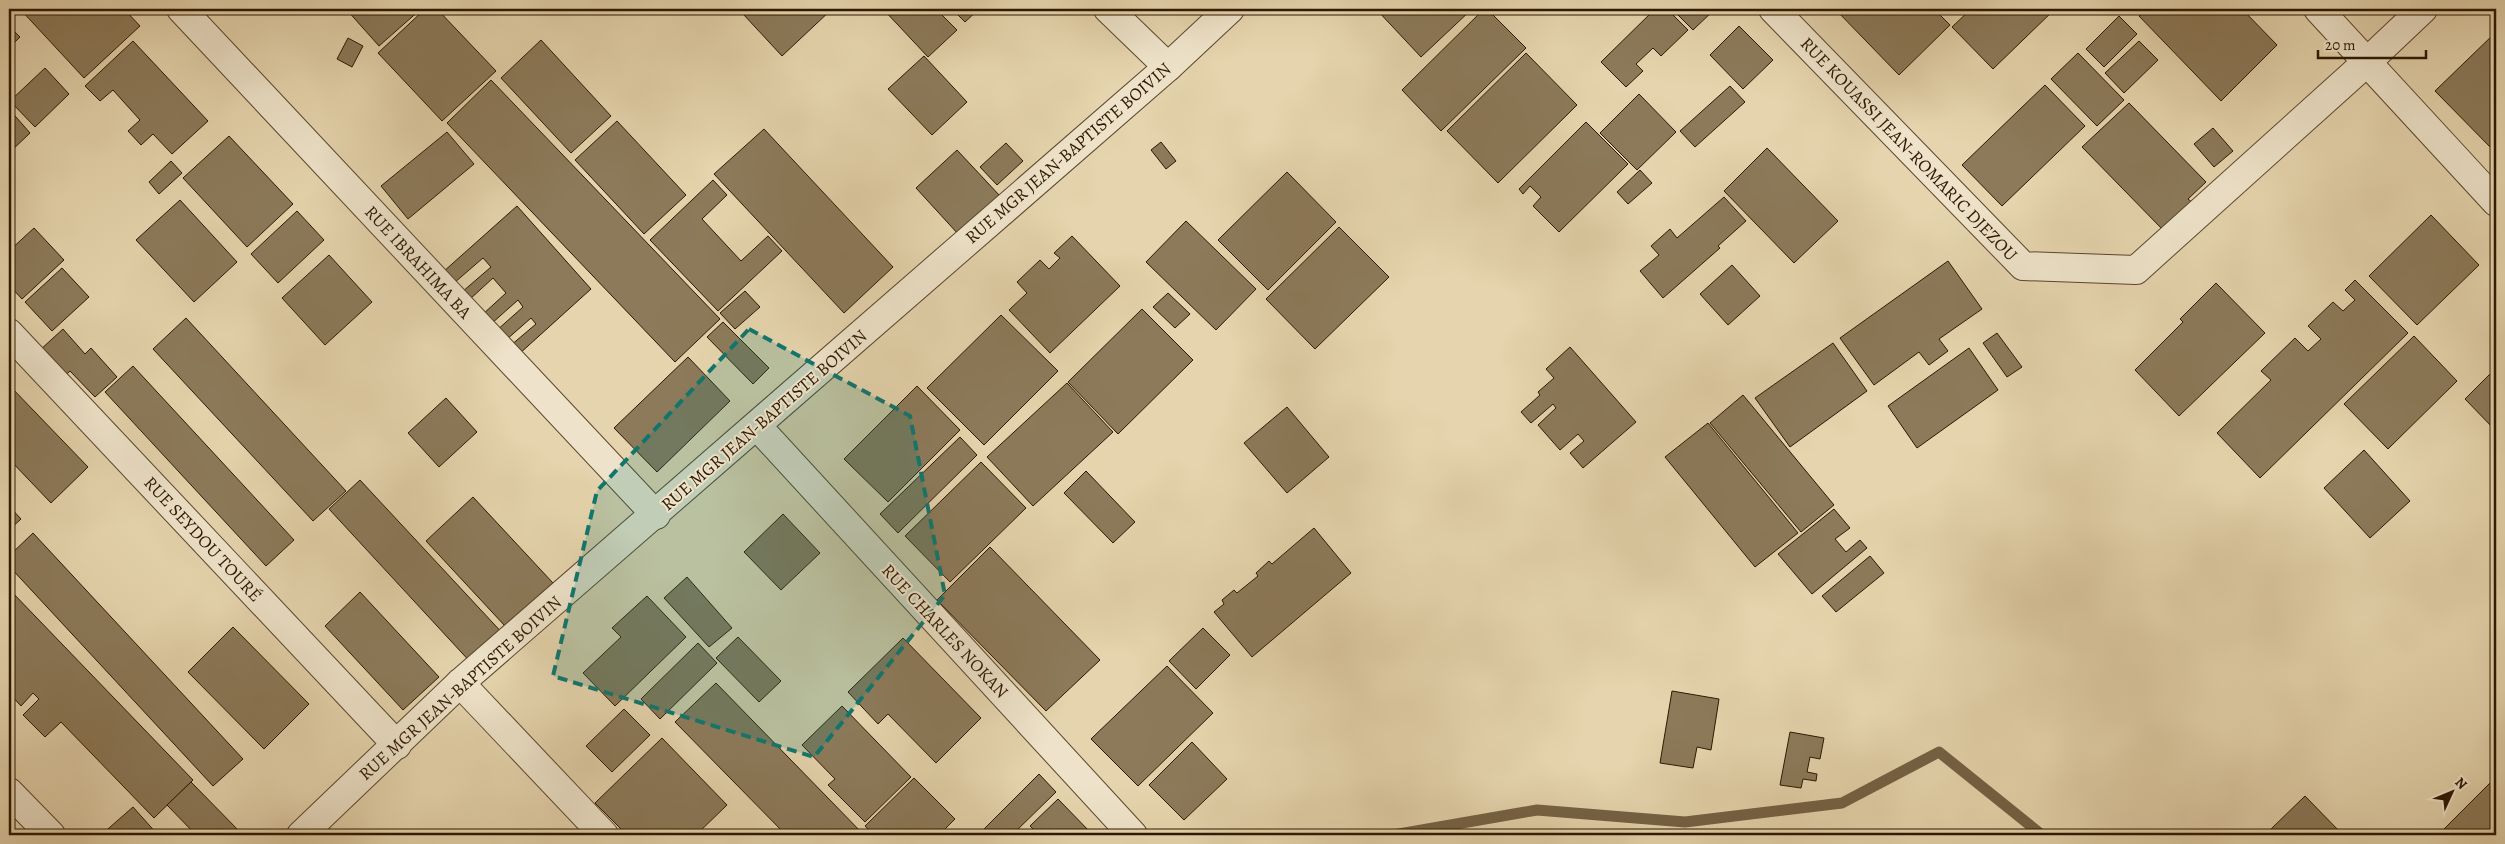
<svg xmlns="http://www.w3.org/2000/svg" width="2505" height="844" viewBox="0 0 2505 844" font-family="Alegreya,serif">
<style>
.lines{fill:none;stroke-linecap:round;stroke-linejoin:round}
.stream{stroke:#756245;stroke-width:11}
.building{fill:#8c7a5a;stroke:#2c1801}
.street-casing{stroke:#5a472c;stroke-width:30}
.street{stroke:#eee3ca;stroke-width:28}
.marked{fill:#0f766e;fill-opacity:0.2;stroke:#0f766e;stroke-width:4;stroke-dasharray:10 6;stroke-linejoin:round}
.labels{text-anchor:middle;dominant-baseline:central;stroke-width:4;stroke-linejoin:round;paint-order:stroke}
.street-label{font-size:18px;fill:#2c1801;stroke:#eee3ca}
</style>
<rect width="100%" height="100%" fill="#e5d4ad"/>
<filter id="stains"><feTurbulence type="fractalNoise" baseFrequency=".004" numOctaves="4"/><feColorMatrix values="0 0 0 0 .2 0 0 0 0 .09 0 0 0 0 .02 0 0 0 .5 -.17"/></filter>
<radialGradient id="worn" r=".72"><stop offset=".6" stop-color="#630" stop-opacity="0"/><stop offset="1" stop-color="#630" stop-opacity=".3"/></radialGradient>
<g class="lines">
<polyline class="stream" points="1393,835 1537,810 1685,822 1842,803 1939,752 2042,835"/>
</g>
<g class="building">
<polygon points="20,9 124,9 140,26 84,78"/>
<polygon points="346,9 421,9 379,46"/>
<polygon points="425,9 437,9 496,71 442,121 378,53"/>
<polygon points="748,9 832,9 782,56 743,14"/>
<polygon points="883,9 936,9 957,30 928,57"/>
<polygon points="952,9 979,9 965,22"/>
<polygon points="1376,9 1472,9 1421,57"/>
<polygon points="1484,9 1487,9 1526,48 1441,131 1402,90"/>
<polygon points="1655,9 1667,9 1688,30 1661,56 1653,48 1636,64 1643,71 1626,87 1601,62"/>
<polygon points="1672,9 1715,9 1693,30"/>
<polygon points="1835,9 1934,9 1950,25 1899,75"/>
<polygon points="1971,9 2055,9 1993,69 1952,27"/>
<polygon points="2147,9 2242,9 2277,45 2221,101 2139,16"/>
<polygon points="2119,16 2137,34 2104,67 2086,49"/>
<polygon points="9,26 20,37 9,48"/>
<polygon points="1739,26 1773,60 1743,89 1710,55"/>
<polygon points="2496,32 2496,153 2435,91"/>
<polygon points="348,38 363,46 352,67 337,59"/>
<polygon points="541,40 611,116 571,153 501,78"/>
<polygon points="133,41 208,121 172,154 153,134 141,145 128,131 140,120 113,90 100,101 85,86"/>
<polygon points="2139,41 2158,60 2124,93 2105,73"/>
<polygon points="1526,53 1577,105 1498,183 1447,131"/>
<polygon points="2078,53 2124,100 2097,126 2051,79"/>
<polygon points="924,56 967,102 932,135 888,89"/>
<polygon points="45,68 69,94 35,127 10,101"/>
<polygon points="491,80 720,319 675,362 447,123"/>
<polygon points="2045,85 2085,126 2002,206 1962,165"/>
<polygon points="1730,86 1745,102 1695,147 1680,131"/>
<polygon points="1639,94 1676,132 1637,170 1600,133"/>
<polygon points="2129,103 2206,182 2188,199 2193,203 2164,231 2082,147"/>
<polygon points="9,109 30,133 9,153"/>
<polygon points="617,121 686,195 644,234 575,160"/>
<polygon points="1586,122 1628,164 1559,232 1533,206 1541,197 1530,186 1523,194 1519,189"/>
<polygon points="2213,128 2233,151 2214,167 2194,144"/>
<polygon points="764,129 893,267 844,313 714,174"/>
<polygon points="447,132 474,164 408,219 381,186"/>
<polygon points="229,136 293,204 247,247 183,178"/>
<polygon points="1161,142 1176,161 1166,169 1151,150"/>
<polygon points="1006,143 1023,161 997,185 980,167"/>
<polygon points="1767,148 1838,221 1794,263 1724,191"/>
<polygon points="957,150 1000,196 959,235 916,188"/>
<polygon points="171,161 182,173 159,194 149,182"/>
<polygon points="1640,170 1652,183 1628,204 1617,192"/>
<polygon points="1287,172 1336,222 1268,290 1218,240"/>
<polygon points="713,180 727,195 702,219 741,261 768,236 782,251 718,311 650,240"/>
<polygon points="1724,197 1746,221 1718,246 1720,248 1663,298 1640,271 1659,255 1651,246 1670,229 1677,238"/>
<polygon points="180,200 237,262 194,302 136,240"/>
<polygon points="517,206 591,289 518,355 510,346 536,324 531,318 506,340 496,331 523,307 518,300 491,324 482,315 506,293 493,278 469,300 462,292 491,267 483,258 454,283 443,272"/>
<polygon points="297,211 324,240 278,283 251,254"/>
<polygon points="2431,215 2479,265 2417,325 2369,276"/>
<polygon points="1186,221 1256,289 1216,330 1146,262"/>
<polygon points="1339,227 1389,277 1315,349 1266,299"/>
<polygon points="34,228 64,260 22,299 9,285 9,251"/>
<polygon points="1072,236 1120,286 1050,353 1009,310 1027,293 1017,282 1040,260 1049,269 1060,258 1054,253"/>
<polygon points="329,255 372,302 325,345 282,298"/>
<polygon points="1948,261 1982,309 1939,339 1948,351 1929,365 1919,352 1874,385 1840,338"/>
<polygon points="1732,265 1760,296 1728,325 1700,294"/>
<polygon points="62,268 89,297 52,331 25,302"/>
<polygon points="2355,280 2408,333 2260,478 2217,433 2271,380 2261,371 2295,338 2308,351 2321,339 2308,326 2333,302 2343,311 2355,300 2345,290"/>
<polygon points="2216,283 2265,333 2179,416 2135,370 2183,322 2180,319"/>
<polygon points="745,291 760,307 735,329 720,313"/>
<polygon points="1168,293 1190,314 1175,328 1153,307"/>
<polygon points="1142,309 1193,360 1118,434 1068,382"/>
<polygon points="1001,315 1058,371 984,445 927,388"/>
<polygon points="186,318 346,491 313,521 153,349"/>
<polygon points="723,322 769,368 753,384 707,337"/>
<polygon points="63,329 85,354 91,348 117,377 95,397 70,371 64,377 40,350"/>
<polygon points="1997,333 2022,367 2007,377 1983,343"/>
<polygon points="2414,336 2457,381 2388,449 2344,404"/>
<polygon points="1833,343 1867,391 1790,447 1755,398"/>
<polygon points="1570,347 1636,422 1583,468 1570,453 1584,441 1578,434 1560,450 1538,425 1556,408 1553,404 1531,423 1521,412 1540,395 1538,392 1554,378 1546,369"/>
<polygon points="1969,348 1998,390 1917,448 1888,406"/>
<polygon points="688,357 730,401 657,472 614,428"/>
<polygon points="133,366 294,540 266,566 105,392"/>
<polygon points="2496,368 2496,428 2495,430 2465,399"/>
<polygon points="1067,383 1113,432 1033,506 987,457"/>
<polygon points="9,385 88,467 51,503 9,459"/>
<polygon points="917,386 960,430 888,502 844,459"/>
<polygon points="1743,395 1834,505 1801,532 1710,423"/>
<polygon points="446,398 477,432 439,467 408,433"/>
<polygon points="1287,407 1329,457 1287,493 1244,443"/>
<polygon points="1708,423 1798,533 1755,567 1665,457"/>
<polygon points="960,437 977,455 898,533 880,514"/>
<polygon points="2364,450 2410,501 2370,538 2324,488"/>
<polygon points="981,462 1026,508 950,582 905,536"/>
<polygon points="1086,471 1135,522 1113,543 1064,493"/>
<polygon points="360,480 506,637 474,666 329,509"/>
<polygon points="473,497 553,583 505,626 426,541"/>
<polygon points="9,506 21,519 9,530"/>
<polygon points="1834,509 1850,528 1835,539 1846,552 1860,540 1867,548 1812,594 1778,554"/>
<polygon points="783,514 820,553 781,590 744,552"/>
<polygon points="1314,528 1351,573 1252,657 1214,612 1224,604 1222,600 1234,590 1237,593 1258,576 1256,573 1269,561 1272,564"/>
<polygon points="33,533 243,759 213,786 9,566 9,556"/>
<polygon points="990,547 1100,660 1046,711 937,600"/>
<polygon points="1870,556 1884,573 1836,612 1822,596"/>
<polygon points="687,577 732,628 709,647 664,598"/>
<polygon points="9,589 193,780 154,818 61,722 45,737 23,715 39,699 33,693 21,706 9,693"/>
<polygon points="360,592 439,677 403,710 325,626"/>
<polygon points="647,596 686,637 615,706 583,673 621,637 612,628"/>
<polygon points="233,627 309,704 264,749 188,672"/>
<polygon points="1203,628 1230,655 1196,689 1169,661"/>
<polygon points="738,637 781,681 759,702 716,658"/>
<polygon points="903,638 981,718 936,763 888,714 878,724 848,692"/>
<polygon points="698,643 717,663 660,719 641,699"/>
<polygon points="1167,666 1213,713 1138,786 1091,739"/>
<polygon points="716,683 864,835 786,835 675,722"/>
<polygon points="1672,691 1719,699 1711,750 1697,747 1693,768 1660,763"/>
<polygon points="842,706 911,777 865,822 828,785 835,779 802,745"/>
<polygon points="624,709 650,735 612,772 586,746"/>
<polygon points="1790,732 1824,738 1820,759 1810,757 1807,772 1817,774 1816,781 1803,779 1801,788 1780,785"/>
<polygon points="662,738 727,805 696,835 627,835 595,803"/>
<polygon points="1192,742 1227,779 1184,820 1149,785"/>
<polygon points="1039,774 1056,792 1012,835 978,835"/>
<polygon points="2496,777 2496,835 2444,835 2441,832"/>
<polygon points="914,778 955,819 943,831 947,835 875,835 865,826"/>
<polygon points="191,782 243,835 196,835 167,805"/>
<polygon points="2305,796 2343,835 2275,835 2270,830"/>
<polygon points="1058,799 1093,835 1039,835 1030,826"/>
<polygon points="133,807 158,835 101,835"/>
</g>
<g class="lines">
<g class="street-casing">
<g id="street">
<polyline points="181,9 656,515"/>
<polyline points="1108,9 1168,67"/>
<polyline points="1773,9 2023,266 2136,270 2367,62 2423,9"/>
<polyline points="2318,9 2496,202"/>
<polyline points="9,333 397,745"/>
<polyline points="757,426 1133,835"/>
<polyline points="460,683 604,835"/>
<polyline points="9,792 51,835"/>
<polyline points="301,835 460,683 1168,67 1230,9"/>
</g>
</g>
<use href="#street" class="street"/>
</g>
<path class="marked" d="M749,329L910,416L945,595L814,757L553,676L597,491Z"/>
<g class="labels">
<g class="street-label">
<text transform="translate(1909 149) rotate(46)">RUE KOUASSI JEAN-ROMARIC DJEZOU</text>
<text transform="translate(1068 153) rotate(-41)">RUE MGR JEAN-BAPTISTE BOIVIN</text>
<text transform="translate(418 262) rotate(47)">RUE IBRAHIMA BA</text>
<text transform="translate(764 420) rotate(-41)">RUE MGR JEAN-BAPTISTE BOIVIN</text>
<text transform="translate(203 539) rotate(47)">RUE SEYDOU TOURÉ</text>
<text transform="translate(945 631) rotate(47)">RUE CHARLES NOKAN</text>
<text transform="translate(460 688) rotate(-42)">RUE MGR JEAN-BAPTISTE BOIVIN</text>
</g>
</g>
<rect width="2505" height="844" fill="none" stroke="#e5d4ad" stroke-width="30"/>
<rect x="10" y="10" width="2485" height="824" fill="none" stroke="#2c1801" stroke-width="2.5"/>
<rect x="15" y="15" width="2475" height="814" fill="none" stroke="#2c1801"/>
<g transform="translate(2452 792) rotate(46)" stroke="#eee3ca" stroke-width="4" paint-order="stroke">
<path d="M0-4L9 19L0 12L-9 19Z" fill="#2c1801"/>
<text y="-8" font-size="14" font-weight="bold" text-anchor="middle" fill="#2c1801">N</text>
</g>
<path d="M2318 50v8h108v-8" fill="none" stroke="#2c1801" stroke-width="2.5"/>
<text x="2325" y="50" font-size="15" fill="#2c1801" stroke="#eee3ca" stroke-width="4" paint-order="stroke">20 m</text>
<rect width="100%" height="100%" filter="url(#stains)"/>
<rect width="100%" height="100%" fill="url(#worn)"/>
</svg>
